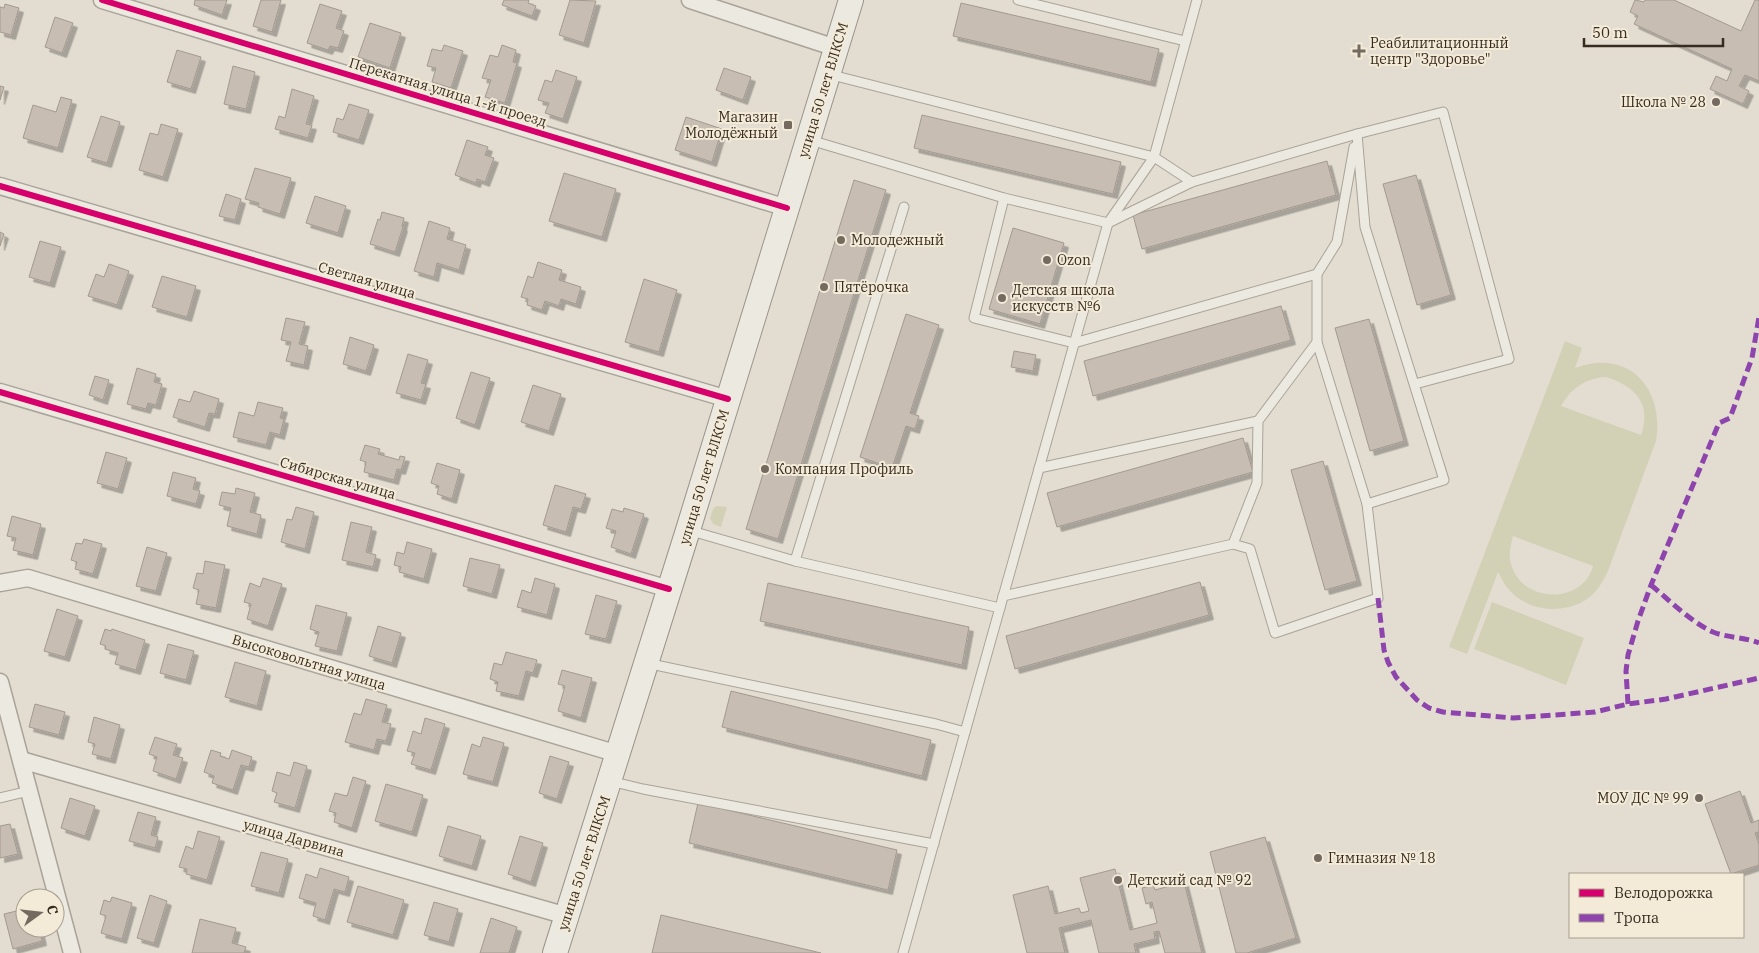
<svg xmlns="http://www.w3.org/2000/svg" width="1759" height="953" viewBox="0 0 1759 953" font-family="'IBM Plex Serif',serif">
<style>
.green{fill:#d2d1b5;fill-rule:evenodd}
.building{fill:#c7bdb2;stroke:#a39990;filter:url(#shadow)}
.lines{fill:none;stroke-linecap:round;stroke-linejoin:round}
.service-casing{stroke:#a9a399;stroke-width:11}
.minor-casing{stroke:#a9a399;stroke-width:19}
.secondary-casing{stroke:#999289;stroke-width:26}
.service{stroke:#ece9e1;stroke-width:9}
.minor{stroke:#ece9e1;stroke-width:16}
.secondary{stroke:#ece9e1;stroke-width:24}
.quiet{stroke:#8e44ad;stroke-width:5;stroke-dasharray:10 5;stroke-linecap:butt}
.cycleway-casing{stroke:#f3ead8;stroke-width:9}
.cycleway{stroke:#d6006c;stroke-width:6}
.poi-dot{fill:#746a5f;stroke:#f3ead8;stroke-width:2}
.labels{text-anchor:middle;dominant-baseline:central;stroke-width:4;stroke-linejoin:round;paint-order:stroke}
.poi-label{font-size:14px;fill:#382c21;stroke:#f3ead8;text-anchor:start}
.street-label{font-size:14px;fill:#382c21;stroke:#f3ead8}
</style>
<defs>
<filter id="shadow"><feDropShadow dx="4.5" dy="4.5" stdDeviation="0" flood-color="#0004"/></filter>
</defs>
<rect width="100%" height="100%" fill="#e3ddd1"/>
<g class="green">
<path d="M1565,341L1582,348L1575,368C1628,348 1665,388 1656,441L1608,571C1603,582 1597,592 1587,599C1562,616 1524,611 1506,586C1503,582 1501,577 1498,572L1467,654L1449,647ZM1606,377C1635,386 1652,404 1641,435L1561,406C1571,388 1586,378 1606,377ZM1513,536L1593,566C1581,608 1516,602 1510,559C1509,551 1511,544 1513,536Z"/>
<polygon points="716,506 727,507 721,527 713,524 710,518 713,509"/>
<polygon points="1492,602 1584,638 1566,685 1474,649"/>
</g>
<g class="building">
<polygon points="195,0 227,0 222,15 194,5"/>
<polygon points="261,0 281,0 272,32 253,26"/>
<polygon points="504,0 529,0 528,3 536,6 532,16 502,5"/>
<polygon points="570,0 596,1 584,43 559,35"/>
<polygon points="1635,0 1644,2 1645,0 1674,0 1741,31 1755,0 1759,0 1759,81 1745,75 1739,86 1749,91 1743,104 1710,89 1716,76 1727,81 1732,69 1634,24 1638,16 1630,12"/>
<polygon points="961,3 1159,49 1151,82 953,36"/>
<polygon points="5,4 19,8 11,35 0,32 0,7 4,8"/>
<polygon points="320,4 342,11 336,28 344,31 338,48 330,46 328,50 307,43"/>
<polygon points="55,17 73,23 62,53 45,47"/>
<polygon points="370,23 401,33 390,68 358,57"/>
<polygon points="444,45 463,51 451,88 432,82 436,68 427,66 432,49 442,51"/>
<polygon points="502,45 516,50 513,62 517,63 505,103 485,97 491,80 482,78 490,55 498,57"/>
<polygon points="177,50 201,57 191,89 167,82"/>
<polygon points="233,66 255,72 246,109 224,104"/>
<polygon points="724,68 751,77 743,100 716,90"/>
<polygon points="556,70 577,77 563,119 545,113 549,103 538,100 545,80 552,82"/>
<polygon points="0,86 4,87 0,100"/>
<polygon points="292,89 314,96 306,124 312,125 308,138 275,129 279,116 285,118"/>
<polygon points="61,97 72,100 58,148 23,138 33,105 56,112"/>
<polygon points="349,104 369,110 359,140 333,132 337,118 343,120"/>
<polygon points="922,115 1121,162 1113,194 914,148"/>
<polygon points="101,116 120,122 107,163 87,157"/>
<polygon points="686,117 722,129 712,162 675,150"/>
<polygon points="161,124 178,129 163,177 139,170 150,133 158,135"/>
<polygon points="467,140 488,147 485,155 494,158 485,182 477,179 476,183 455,175"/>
<polygon points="1327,161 1336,195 1142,249 1133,215"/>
<polygon points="255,168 291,178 280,214 258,207 259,203 245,199"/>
<polygon points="564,173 616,189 602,237 549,221"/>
<polygon points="1416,175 1451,295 1417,305 1383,184"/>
<polygon points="854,180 886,190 778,539 746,529"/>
<polygon points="226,194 241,199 235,220 219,216"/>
<polygon points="315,196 346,206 338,233 306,223"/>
<polygon points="382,212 404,218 402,226 403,227 395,252 370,244 378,219 380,220"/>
<polygon points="429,221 450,228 447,239 466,245 459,270 437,263 434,277 414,271"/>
<polygon points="1013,228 1064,243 1040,324 989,309"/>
<polygon points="0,232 4,234 0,246"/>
<polygon points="40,241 61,247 50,283 29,277"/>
<polygon points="538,262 562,270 559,280 581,287 576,304 561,299 559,306 545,301 542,310 527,305 528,299 521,297 528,276 533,278"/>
<polygon points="109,264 129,271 117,305 88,296 96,274 104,277"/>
<polygon points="162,276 196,286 187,317 152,307"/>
<polygon points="644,279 677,290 659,352 625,342"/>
<polygon points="1281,306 1291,340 1093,396 1084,361"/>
<polygon points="906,314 939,325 910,413 919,416 915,429 906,426 892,468 860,457"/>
<polygon points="286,318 305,322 299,344 308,346 304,365 286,361 291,342 281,340"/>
<polygon points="1369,319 1404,441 1370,451 1335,328"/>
<polygon points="350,337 374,345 366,371 343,364"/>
<polygon points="1014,351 1036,355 1033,371 1011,367"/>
<polygon points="408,354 428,360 421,383 426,384 421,400 396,393"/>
<polygon points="137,368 156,374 154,382 162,384 156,405 148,403 146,409 127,404"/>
<polygon points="471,372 490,378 475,425 456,418"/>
<polygon points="95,376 109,380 103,400 89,395"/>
<polygon points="533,385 561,394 549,431 521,422"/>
<polygon points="194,391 219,399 215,414 209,413 205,427 173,417 179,399 190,402"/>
<polygon points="258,402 283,408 280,418 284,419 280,435 270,432 266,445 233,437 239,412 254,416"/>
<polygon points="1243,438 1253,472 1057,527 1047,493"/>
<polygon points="365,445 380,449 378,454 399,460 400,456 405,457 401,470 397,469 394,480 364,472 366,462 360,460"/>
<polygon points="106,452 127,458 118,489 97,483"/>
<polygon points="1323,461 1357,581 1325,590 1291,470"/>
<polygon points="437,463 460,470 452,499 437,494 439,486 431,483"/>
<polygon points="173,472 196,478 193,489 200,491 196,504 167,496"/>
<polygon points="555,485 586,494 581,509 573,507 566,532 543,525"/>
<polygon points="236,488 255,493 250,512 261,515 257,534 227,526 231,508 219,505 222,492 235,494"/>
<polygon points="296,507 314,512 305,549 281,542 287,519 292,520"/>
<polygon points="624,508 644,514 631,554 611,547 616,531 606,528 612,509 623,512"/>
<polygon points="12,516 41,524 33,555 13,550 16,538 7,536"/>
<polygon points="351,522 372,527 366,552 376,555 373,567 342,560"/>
<polygon points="84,539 102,544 93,574 75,569 77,562 71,560 76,543 82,544"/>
<polygon points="407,542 432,549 424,579 399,572 401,567 394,565 397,552 404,554"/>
<polygon points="147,547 167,553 156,591 136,586"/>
<polygon points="470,558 500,565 492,594 463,586"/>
<polygon points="205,561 225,565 216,608 196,604 199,590 193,588 197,573 203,574"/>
<polygon points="263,578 282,584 268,626 247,619 251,604 244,602 250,583 260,587"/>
<polygon points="535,578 555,584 547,615 517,607 522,590 531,593"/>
<polygon points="1200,582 1209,615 1015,669 1006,636"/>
<polygon points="768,583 969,627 962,665 760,621"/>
<polygon points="596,595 617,601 606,639 585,634"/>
<polygon points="316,605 347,613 337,651 315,646 319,632 310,629"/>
<polygon points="57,609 78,616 65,657 44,651"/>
<polygon points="378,626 401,633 392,663 369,656"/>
<polygon points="105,629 111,631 112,629 145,640 136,670 115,664 118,653 105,649 106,646 100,644"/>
<polygon points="168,644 194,651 186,680 160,673"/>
<polygon points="506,652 537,660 533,673 526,671 519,696 496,691 498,682 490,679 494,663 502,665"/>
<polygon points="235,662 266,671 257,706 225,697"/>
<polygon points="562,670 592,678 581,718 558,711 565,686 558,684"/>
<polygon points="731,691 931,740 922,776 722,727"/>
<polygon points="366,699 387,705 382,722 391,724 386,741 377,739 374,750 345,742 354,713 361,715"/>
<polygon points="35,704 65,712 59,735 29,727"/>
<polygon points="94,717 120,725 111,759 92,754 95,744 88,742"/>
<polygon points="425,718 445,724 431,770 411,764 415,753 407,751 413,731 421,734"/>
<polygon points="155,737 177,744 173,755 183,758 176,779 153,771 157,757 149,754"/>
<polygon points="483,737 504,743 493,782 463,774 472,744 480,747"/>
<polygon points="211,750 221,753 220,756 229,759 232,750 252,757 249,767 241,765 233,790 212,783 214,776 204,772"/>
<polygon points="550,756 569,762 557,799 539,793"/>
<polygon points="294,762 307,766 295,808 274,802 277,793 272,791 277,772 290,776"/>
<polygon points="353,777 366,781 352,828 334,822 336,813 329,811 335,793 347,796"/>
<polygon points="386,784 423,795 412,832 375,821"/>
<polygon points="1740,791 1751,823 1759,820 1759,832 1755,833 1759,844 1759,865 1731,874 1705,804"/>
<polygon points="70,798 95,806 85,836 61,828"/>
<polygon points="698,803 897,850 888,890 689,843"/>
<polygon points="138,812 156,817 151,835 158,837 155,848 129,841"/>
<polygon points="10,824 18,854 0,858 0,826"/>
<polygon points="448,826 481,836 472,866 439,856"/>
<polygon points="198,831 220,837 207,880 186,874 187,869 179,867 186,846 193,849"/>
<polygon points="520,836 543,843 531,882 508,874"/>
<polygon points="1265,837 1296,938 1247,953 1236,953 1210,852"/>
<polygon points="261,852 288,859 279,893 251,886"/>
<polygon points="320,868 349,877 345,892 334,889 325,920 313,916 316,903 299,898 306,874 317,878"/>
<polygon points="1115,869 1130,930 1157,923 1152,902 1146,904 1142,888 1153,885 1155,890 1184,882 1202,953 1165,953 1159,931 1154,932 1155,939 1134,944 1136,953 1099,953 1091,920 1059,928 1065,953 1027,953 1013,895 1048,886 1055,914 1079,908 1081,913 1089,911 1080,878"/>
<polygon points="358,886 404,900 393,935 347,922"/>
<polygon points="150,895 167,901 154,943 137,938"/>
<polygon points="112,897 132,903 122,939 101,933 106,916 100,914 104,900 110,902"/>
<polygon points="434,902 458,909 449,942 424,935"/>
<polygon points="25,909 25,928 39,928 42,941 13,949 4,914"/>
<polygon points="661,915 821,953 652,953"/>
<polygon points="491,918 517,927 509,953 480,953"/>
<polygon points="200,919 236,928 232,943 246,947 244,953 192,953"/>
</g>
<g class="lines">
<g class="service-casing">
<g id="service">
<polyline points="1018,0 1185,41"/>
<polyline points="810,140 1004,198 1108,223 1192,182 1154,157 828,74"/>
<polyline points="1192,182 1357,134 1443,112 1509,359 1415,384"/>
<polyline points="1004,198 974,318 1074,343 1317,274"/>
<polyline points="1317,342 1367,504"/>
<polyline points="1039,468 1258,421"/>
<polyline points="688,530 795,561 904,207"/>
<polyline points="1233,544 1250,549 1275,633 1378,598 1367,504 1444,480 1365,227 1357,134"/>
<polyline points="795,561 1000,608"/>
<polyline points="1003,596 1233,544 1257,483 1258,421 1317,342 1317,274 1337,242 1354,147"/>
<polyline points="646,663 936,724 965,732"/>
<polyline points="610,781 643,789 934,844"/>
<polyline points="0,798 29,791"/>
<polyline points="903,953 1108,223 1154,157 1197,0"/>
</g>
</g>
<g class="minor-casing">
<g id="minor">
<polyline points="102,0 787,208"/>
<polyline points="690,0 836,48"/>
<polyline points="0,186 728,399"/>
<polyline points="0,392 669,589"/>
<polyline points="0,583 28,578 618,754"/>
<polyline points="0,682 72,953"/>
<polyline points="21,760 567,916"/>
</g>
</g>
<g class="secondary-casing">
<polyline id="secondary" points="555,953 688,530 851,0"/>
</g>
<use href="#service" class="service"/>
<use href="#minor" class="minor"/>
<use href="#secondary" class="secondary"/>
<g class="quiet">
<path d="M1651,585C1669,600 1691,622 1713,632C1728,638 1744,637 1759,643"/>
<polyline points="1378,598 1384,650 1388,662 1396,677 1417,700 1429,708 1443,712 1513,718 1595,712 1628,704 1666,699 1759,678"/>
<polyline points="1628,704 1626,671 1628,655 1638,621 1651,585 1719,423 1730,418 1752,358 1759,317"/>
</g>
<g class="cycleway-casing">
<g id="cycleway">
<polyline points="102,0 787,208"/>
<polyline points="0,186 728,399"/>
<polyline points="0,392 669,589"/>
</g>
</g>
<use href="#cycleway" class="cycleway"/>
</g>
<g class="poi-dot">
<path d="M1356.5 43.5h5v5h5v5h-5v5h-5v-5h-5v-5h5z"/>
<circle cx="1716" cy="102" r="5"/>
<rect x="783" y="120" width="10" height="10" rx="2.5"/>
<circle cx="841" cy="240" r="5"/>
<circle cx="1047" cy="260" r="5"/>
<circle cx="824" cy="287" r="5"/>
<circle cx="1002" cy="298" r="5"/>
<circle cx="765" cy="469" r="5"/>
<circle cx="1699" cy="798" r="5"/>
<circle cx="1318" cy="858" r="5"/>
<circle cx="1118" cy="880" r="5"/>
</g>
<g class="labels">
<g class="poi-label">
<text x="1370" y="43">Реабилитационный<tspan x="1370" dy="16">центр "Здоровье"</tspan></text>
<text x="1706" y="102" text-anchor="end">Школа № 28</text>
<text x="778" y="117" text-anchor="end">Магазин<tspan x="778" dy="16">Молодёжный</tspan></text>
<text x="851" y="240">Молодежный</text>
<text x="1057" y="260">Ozon</text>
<text x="834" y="287">Пятёрочка</text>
<text x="1012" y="290">Детская школа<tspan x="1012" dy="16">искусств №6</tspan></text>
<text x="775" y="469">Компания Профиль</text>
<text x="1689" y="798" text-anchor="end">МОУ ДС № 99</text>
<text x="1328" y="858">Гимназия № 18</text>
<text x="1128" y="880">Детский сад № 92</text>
</g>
<g class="street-label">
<text transform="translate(823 90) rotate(-73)">улица 50 лет ВЛКСМ</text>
<text transform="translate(448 92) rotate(17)">Перекатная улица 1-й проезд</text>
<text transform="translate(367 280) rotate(16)">Светлая улица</text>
<text transform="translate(704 477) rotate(-73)">улица 50 лет ВЛКСМ</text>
<text transform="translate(338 478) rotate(16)">Сибирская улица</text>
<text transform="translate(309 662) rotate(17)">Высоковольтная улица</text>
<text transform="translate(294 838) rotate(16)">улица Дарвина</text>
<text transform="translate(584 863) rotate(-72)">улица 50 лет ВЛКСМ</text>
</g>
</g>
<rect x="1569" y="873" width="175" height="65" fill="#f3ead8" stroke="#a89e8f"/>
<rect x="1579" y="889" width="25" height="8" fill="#d6006c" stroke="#a89e8f"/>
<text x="1614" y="898" font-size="15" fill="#382c21">Велодорожка</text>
<rect x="1579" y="914" width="25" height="8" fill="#8e44ad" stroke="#a89e8f"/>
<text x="1614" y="923" font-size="15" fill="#382c21">Тропа</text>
<g transform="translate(40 913) rotate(75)"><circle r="24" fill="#f3ead8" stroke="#a89e8f"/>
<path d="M0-4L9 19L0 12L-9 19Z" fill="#746a5f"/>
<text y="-8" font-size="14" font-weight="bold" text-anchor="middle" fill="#382c21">С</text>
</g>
<path d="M1584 38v8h139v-8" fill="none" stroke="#382c21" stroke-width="2.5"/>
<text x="1592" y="38" font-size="15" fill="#382c21" stroke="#f3ead8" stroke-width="4" paint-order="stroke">50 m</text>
</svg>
